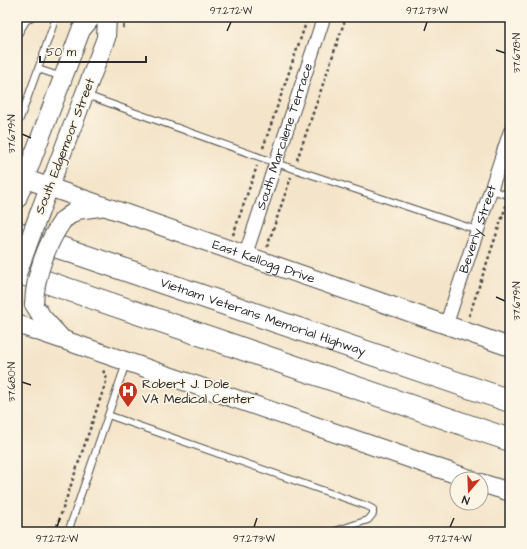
<svg xmlns="http://www.w3.org/2000/svg" width="527" height="549" viewBox="0 0 527 549" font-family="'Architects Daughter',sans-serif">
<style>
.lines{fill:none;stroke-linecap:round;stroke-linejoin:round}
.lane-casing{stroke:#494743;stroke-width:8}
.street-casing{stroke:#494743;stroke-width:15}
.secondary-casing{stroke:#494743;stroke-width:20}
.highway-casing{stroke:#494743;stroke-width:24}
.path{stroke:#494743;stroke-width:2.5;stroke-dasharray:3 3;stroke-linecap:butt}
.lane{stroke:#fff;stroke-width:6}
.street{stroke:#fff;stroke-width:13}
.secondary{stroke:#fff;stroke-width:18}
.highway{stroke:#fff;stroke-width:22}
.secondary-bridge-casing{stroke:#494743;stroke-width:20;stroke-linecap:butt}
.secondary-bridge{stroke:#fff;stroke-width:18}
.ticks{fill:none;stroke:#2b2b2b;stroke-width:1.5}
.labels{text-anchor:middle;dominant-baseline:central;stroke-width:3.5;stroke-linejoin:round;paint-order:stroke}
.street-label{font-size:13px;fill:#2b2b2b;stroke:#fcf5e5}
.poi-label{font-size:13px;fill:#2b2b2b;stroke:#fcf5e5;text-anchor:start}
.neatline{fill:none;stroke:#2b2b2b;stroke-width:1.5}
.ticks-label{font-size:10px;text-anchor:middle;fill:#2b2b2b}
</style>
<rect width="100%" height="100%" fill="#fcf5e5"/>
<filter id="ink" filterUnits="userSpaceOnUse"><feTurbulence type="fractalNoise" baseFrequency=".025" numOctaves="2"/><feDisplacementMap in="SourceGraphic" scale="8" xChannelSelector="R" yChannelSelector="G"/><feConvolveMatrix kernelMatrix="1 2 1 2 8 2 1 2 1" color-interpolation-filters="sRGB"/></filter>
<filter id="wash" filterUnits="userSpaceOnUse"><feTurbulence type="fractalNoise" baseFrequency=".012" numOctaves="4" result="noise"/><feDisplacementMap in="SourceGraphic" scale="16" xChannelSelector="R" yChannelSelector="G"/><feGaussianBlur stdDeviation="0.9" result="paint"/><feColorMatrix in="noise" values="0 0 0 0 0 0 0 0 0 0 0 0 0 0 0 0 0 1.4 0 .05"/><feComposite in="paint" operator="in"/></filter>
<g filter="url(#wash)">
<rect width="100%" height="100%" fill="#f4e5ca"/>
</g>
<g filter="url(#ink)">
<g class="lines">
<g class="lane-casing">
<g id="lane">
<polyline points="56,17 38,69 62,77"/>
<polyline points="17,36 26,21 32,17"/>
<polyline points="86,95 276,163 477,230"/>
<polyline points="17,117 20,119 38,69"/>
<polyline points="491,190 510,196"/>
<polyline points="108,415 367,506 373,509 373,514 368,520 332,532"/>
<polyline points="68,532 126,363"/>
</g>
</g>
<g class="street-casing">
<g id="street">
<path id="s1" d="M245,256L324,17"/>
<path id="s2" d="M446,325L510,132"/>
</g>
</g>
<g class="secondary-casing">
<g id="secondary">
<path id="s3" d="M17,176L510,347"/>
<polyline points="17,199 81,30 92,17"/>
<polyline points="40,211 106,38 107,17"/>
<polyline points="63,220 77,210 100,207"/>
<polyline points="34,304 42,317 62,339"/>
<polyline points="17,324 470,479"/>
<polyline points="481,483 510,492"/>
</g>
</g>
<g class="highway-casing">
<g id="highway">
<path id="s4" d="M17,233L510,401"/>
<polyline points="17,272 510,440"/>
</g>
</g>
<g class="path">
<polyline points="123,28 127,17"/>
<polyline points="263,148 308,17"/>
<polyline points="297,160 346,17"/>
<polyline points="233,235 257,166"/>
<polyline points="267,247 291,177"/>
<polyline points="469,316 507,203"/>
<polyline points="55,532 107,379 103,370"/>
</g>
<use href="#lane" class="lane"/>
<use href="#street" class="street"/>
<use href="#secondary" class="secondary"/>
<use href="#highway" class="highway"/>
<g class="secondary-bridge-casing">
<g id="secondary-bridge">
<polyline points="17,274 40,211"/>
<path d="M34,304C35,275 47,243 63,220"/>
</g>
</g>
<use href="#secondary-bridge" class="secondary-bridge"/>
</g>
</g>
<path class="ticks" d="M227,31L231,22M424,31L427,22M496,50L505,53M22,134L31,138M496,297L505,301M22,382L31,385M57,527L60,518M254,527L257,518M450,527L454,518"/>
<defs>
<g id="hospital-pin" transform="scale(1)"><path d="M0 17L-7.5 6A9.5 9.5 0 1 1 7.5 6Z" fill="#c8321e" stroke="#fcf5e5"/><path d="M-5-5h3v3.5h4V-5h3V5h-3V1.5h-4V5h-3Z" fill="#fff"/></g>
</defs>
<g fill-rule="evenodd">
<use href="#hospital-pin" x="128" y="391"/>
</g>
<g class="labels">
<g class="street-label">
<text stroke="none"><textPath href="#s1" startOffset="126">South Marcilene Terrace</textPath></text>
<text transform="translate(65 146) rotate(-69)">South Edgemoor Street</text>
<text stroke="none"><textPath href="#s2" startOffset="101">Beverly Street</textPath></text>
<text stroke="none"><textPath href="#s3" startOffset="261">East Kellogg Drive</textPath></text>
<text stroke="none"><textPath href="#s4" startOffset="260">Vietnam Veterans Memorial Highway</textPath></text>
</g>
<g class="poi-label">
<text x="142" y="384">Robert J. Dole<tspan x="142" dy="15">VA Medical Center</tspan></text>
</g>
</g>
<rect width="527" height="549" fill="none" stroke="#fcf5e5" stroke-width="44"/>
<g transform="translate(469 491) rotate(199)"><circle r="19" fill="#fcf5e5" stroke="#a8a49b"/>
<path d="M0-3L7 15L0 10L-7 15Z" fill="#c8321e"/>
<text y="-6" font-size="11" font-weight="bold" text-anchor="middle" fill="#2b2b2b">N</text>
</g>
<path d="M40 56v6h106v-6" fill="none" stroke="#2b2b2b" stroke-width="2"/>
<text x="46" y="56" font-size="12" fill="#2b2b2b" stroke="#fcf5e5" stroke-width="3" paint-order="stroke">50 m</text>
<rect x="22" y="22" width="483" height="505" class="neatline"/>
<g class="ticks-label">
<text x="231" y="14">97.272°W</text>
<text x="427" y="14">97.273°W</text>
<text transform="translate(516 53) rotate(-90)" y="4">37.678°N</text>
<text transform="translate(11 134) rotate(-90)" y="4">37.679°N</text>
<text transform="translate(516 301) rotate(-90)" y="4">37.679°N</text>
<text transform="translate(11 382) rotate(-90)" y="4">37.680°N</text>
<text x="57" y="542">97.272°W</text>
<text x="254" y="542">97.273°W</text>
<text x="450" y="542">97.274°W</text>
</g>
</svg>
